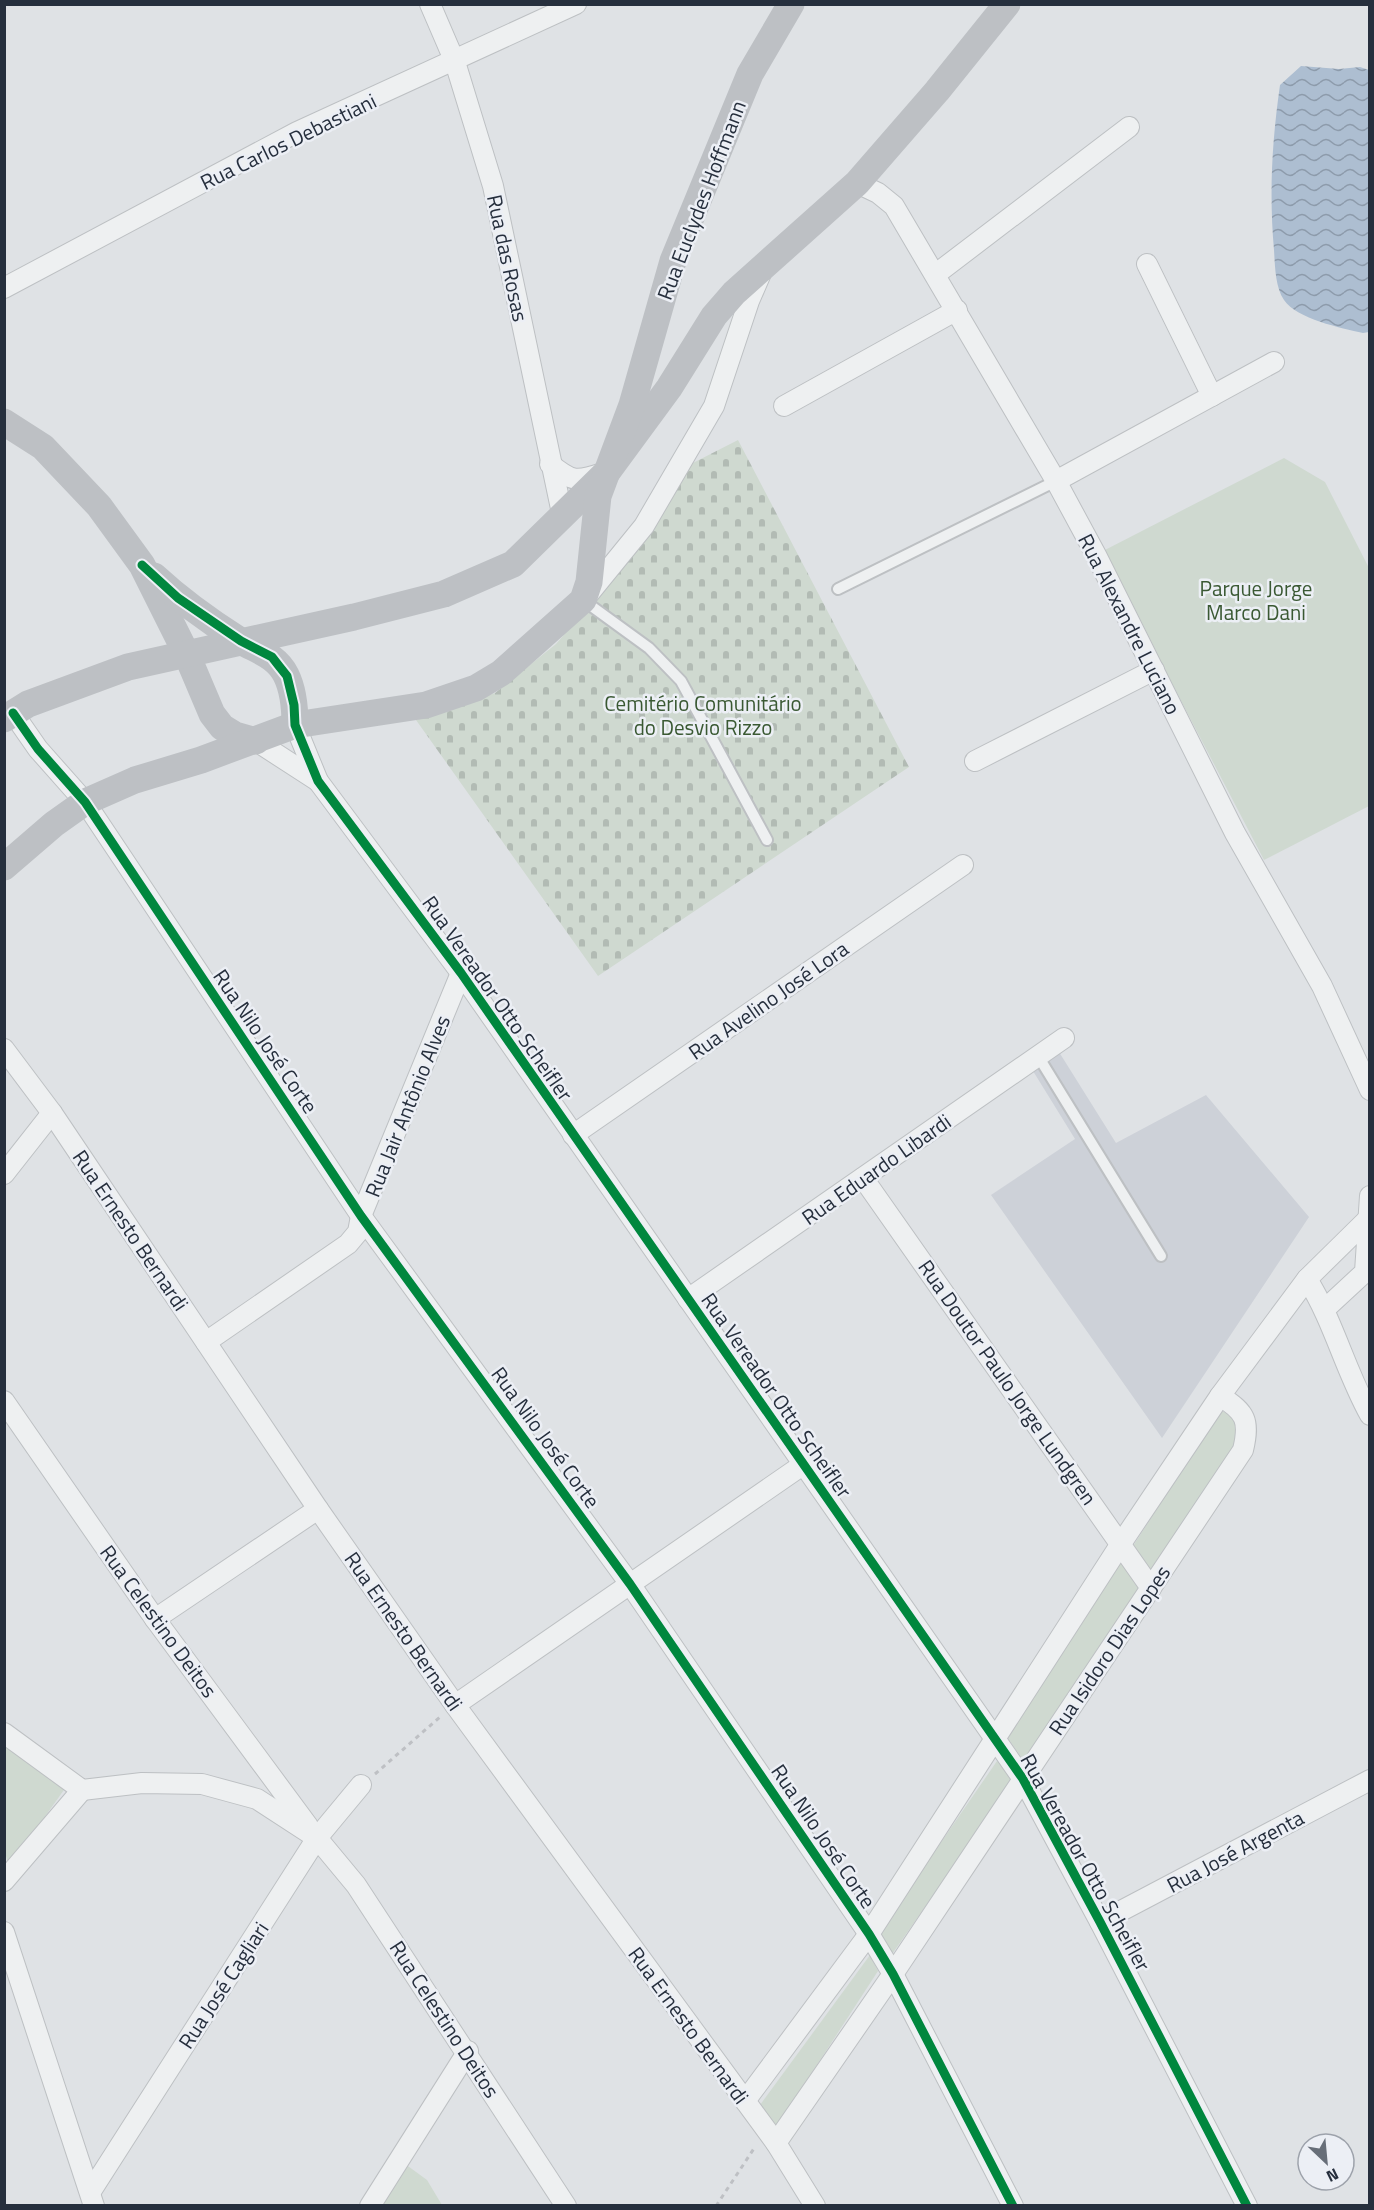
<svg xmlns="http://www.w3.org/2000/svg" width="1374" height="2210" viewBox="0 0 1374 2210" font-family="'Titillium Web',sans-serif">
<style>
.built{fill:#cdd1d8}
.green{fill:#cfd9d0}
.cemetery{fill:url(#cemetery-stones)}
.water{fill:url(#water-waves)}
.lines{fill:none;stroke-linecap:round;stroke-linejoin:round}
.lane-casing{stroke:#bdc0c3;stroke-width:14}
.street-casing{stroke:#bdc0c3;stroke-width:22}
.path{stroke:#bec0c4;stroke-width:3;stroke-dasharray:4.5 4.5;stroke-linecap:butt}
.lane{stroke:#eef0f1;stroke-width:10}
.street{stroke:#eef0f1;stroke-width:20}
.secondary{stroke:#bdc0c4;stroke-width:27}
.cycleway-casing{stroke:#eceff5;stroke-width:13}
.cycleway{stroke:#00873e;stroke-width:9}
.labels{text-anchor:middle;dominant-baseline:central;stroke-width:5;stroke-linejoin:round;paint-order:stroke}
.street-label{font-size:21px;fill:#262f3d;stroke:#eceff5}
.park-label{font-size:21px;fill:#3a5933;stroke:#eceff5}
</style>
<defs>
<pattern id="cemetery-stones" width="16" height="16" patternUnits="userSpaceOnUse" patternTransform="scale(1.5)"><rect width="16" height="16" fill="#cfd9d0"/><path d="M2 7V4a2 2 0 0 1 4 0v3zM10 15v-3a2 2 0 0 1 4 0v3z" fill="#b2bbb4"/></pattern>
<pattern id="water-waves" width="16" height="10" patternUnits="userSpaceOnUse" patternTransform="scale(1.5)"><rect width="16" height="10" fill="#adbed1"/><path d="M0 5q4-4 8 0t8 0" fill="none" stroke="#8d9bab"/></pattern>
</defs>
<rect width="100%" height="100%" fill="#dfe2e5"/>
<polygon class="built" points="1059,1052 1116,1143 1206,1095 1309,1217 1162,1438 991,1195 1075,1139 1033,1071"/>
<g class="green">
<polygon points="1284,458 1325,482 1369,568 1369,806 1264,860 1103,551"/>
<polygon points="1220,1411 1236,1415 1244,1432 1154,1574 1133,1546"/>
<polygon points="1120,1559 1145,1589 1028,1767 1005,1734"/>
<polygon points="5,1742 66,1787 9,1867 5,1852"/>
<polygon points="997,1761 1015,1778 890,1957 880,1931"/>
<polygon points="870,1955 878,1971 776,2128 760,2105"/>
<polygon points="401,2161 427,2180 442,2205 372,2206"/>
</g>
<polygon class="cemetery" points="738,440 909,767 598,976 416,720 495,693 556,644 595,599 689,465"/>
<path class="water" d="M1301,66L1339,69L1360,67L1369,70V332L1363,333C1341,328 1297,319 1284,300C1275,287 1275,265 1274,250C1269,194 1272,141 1280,85Z"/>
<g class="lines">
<g class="lane-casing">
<g id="lane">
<polyline points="838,589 1056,481"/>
<polyline points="583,600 649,648 681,681 767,840"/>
<polyline points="1038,1056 1161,1256"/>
</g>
</g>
<g class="street-casing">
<g id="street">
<polyline points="430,4 455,62 493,186 563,518"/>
<polyline points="857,183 878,193 894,206 1056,481 1096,555 1235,833 1322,986 1370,1090"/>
<polyline points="1147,264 1212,396"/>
<polyline points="936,274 1129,127"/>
<polyline points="4,288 297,132 576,4"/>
<polyline points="784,406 957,310"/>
<path d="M550,464C572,482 576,482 603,473"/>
<polyline points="1056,481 1274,362"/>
<polyline points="587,596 644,526 714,406 749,301 762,271"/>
<polyline points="13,713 38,749 85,802 361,1216 630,1584 869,1934 893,1974 1013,2206"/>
<polyline points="295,725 318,781 461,973 1023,1779 1100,1922 1247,2206"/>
<polyline points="256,741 318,781"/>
<polyline points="975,761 1154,670"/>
<polyline points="4,1049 52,1113 318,1509 455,1705 776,2143 815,2206"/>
<polyline points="573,1135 963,865"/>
<polyline points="4,1174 52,1113"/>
<polyline points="863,1178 1151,1588"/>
<polyline points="1307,1279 1368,1219"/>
<polyline points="688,1299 1064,1038"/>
<polyline points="1325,1309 1365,1272 1370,1196"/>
<polyline points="206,1342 348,1244 358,1232 361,1216 461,973"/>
<polyline points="4,1401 155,1619 308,1826"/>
<polyline points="155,1619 318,1509"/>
<polyline points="455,1705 804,1464"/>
<polyline points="4,1733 82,1790 142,1783 202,1784 257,1799 317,1838 356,1885 566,2206"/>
<polyline points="4,1881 82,1790"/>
<polyline points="1100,1922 1370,1780"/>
<polyline points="4,1932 94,2206"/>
<path d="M745,2101L869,1934L1122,1542L1220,1396L1307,1279C1334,1322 1345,1370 1370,1415"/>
<path d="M776,2143L893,1974L1243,1450C1250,1421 1246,1412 1220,1396"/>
<polyline points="91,2191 317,1838 361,1785"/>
<polyline points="370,2206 468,2051"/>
</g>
</g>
<g class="path">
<polyline points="375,1774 440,1717"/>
<polyline points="716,2206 755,2147"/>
</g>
<use href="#lane" class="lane"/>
<use href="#street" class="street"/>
<g class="secondary">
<polyline points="4,422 43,447 99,506 142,565 187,655 212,714 222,727 235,735 256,741"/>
<path d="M154,576C180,600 209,621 239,640C257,651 276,655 286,675C293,689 295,709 295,725"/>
<polyline points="4,719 28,704 128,667 354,617 444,594 513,564 608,471 669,388 714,316 734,293 857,183 937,91 1007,4"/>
<polyline points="4,867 54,824 85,802 135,780 201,760 295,725 426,705 476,688 501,673 583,600 589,582 598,496 632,405 673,261 750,74 791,4"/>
</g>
<g class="cycleway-casing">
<g id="cycleway">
<polyline points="142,565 178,598 241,641 272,657 279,666 287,676 294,705 295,725 318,781 461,973 1023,1779 1100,1922 1247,2206"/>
<polyline points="13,713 38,749 85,802 361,1216 630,1584 869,1934 893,1974 1013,2206"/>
</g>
</g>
<use href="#cycleway" class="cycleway"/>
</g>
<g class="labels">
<g class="street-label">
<text transform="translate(288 141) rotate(-26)">Rua Carlos Debastiani</text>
<text transform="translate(701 200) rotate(-69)">Rua Euclydes Hoffmann</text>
<text transform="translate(508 258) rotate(78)">Rua das Rosas</text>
<text transform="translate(1130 624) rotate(63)">Rua Alexandre Luciano</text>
<text transform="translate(498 998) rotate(55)">Rua Vereador Otto Scheifler</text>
<text transform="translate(768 1000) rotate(-35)">Rua Avelino José Lora</text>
<text transform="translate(266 1041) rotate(56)">Rua Nilo José Corte</text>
<text transform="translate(407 1106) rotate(-68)">Rua Jair Antônio Alves</text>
<text transform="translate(876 1169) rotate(-35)">Rua Eduardo Libardi</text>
<text transform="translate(131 1230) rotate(56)">Rua Ernesto Bernardi</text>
<text transform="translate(1008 1382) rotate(55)">Rua Doutor Paulo Jorge Lundgren</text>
<text transform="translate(777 1395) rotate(55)">Rua Vereador Otto Scheifler</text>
<text transform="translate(546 1437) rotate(54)">Rua Nilo José Corte</text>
<text transform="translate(159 1621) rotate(54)">Rua Celestino Deitos</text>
<text transform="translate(404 1631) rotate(55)">Rua Ernesto Bernardi</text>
<text transform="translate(1109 1650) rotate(-56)">Rua Isidoro Dias Lopes</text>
<text transform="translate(824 1836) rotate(56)">Rua Nilo José Corte</text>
<text transform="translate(1235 1851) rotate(-28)">Rua José Argenta</text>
<text transform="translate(1086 1862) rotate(61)">Rua Vereador Otto Scheifler</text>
<text transform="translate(223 1985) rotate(-57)">Rua José Cagliari</text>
<text transform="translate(445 2019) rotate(57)">Rua Celestino Deitos</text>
<text transform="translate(689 2025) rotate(54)">Rua Ernesto Bernardi</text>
</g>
<g class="park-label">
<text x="1256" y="588">Parque Jorge<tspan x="1256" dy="24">Marco Dani</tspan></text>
<text x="703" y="703">Cemitério Comunitário<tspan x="703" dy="24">do Desvio Rizzo</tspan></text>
</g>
</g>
<rect width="1374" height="2210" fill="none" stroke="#262f3d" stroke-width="12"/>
<g transform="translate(1326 2162) rotate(154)"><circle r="28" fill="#eceff5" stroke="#9da2ab" stroke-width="1.5"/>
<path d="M0-4.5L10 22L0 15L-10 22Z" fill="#676e78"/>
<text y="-9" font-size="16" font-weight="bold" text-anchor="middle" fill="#262f3d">N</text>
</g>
</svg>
